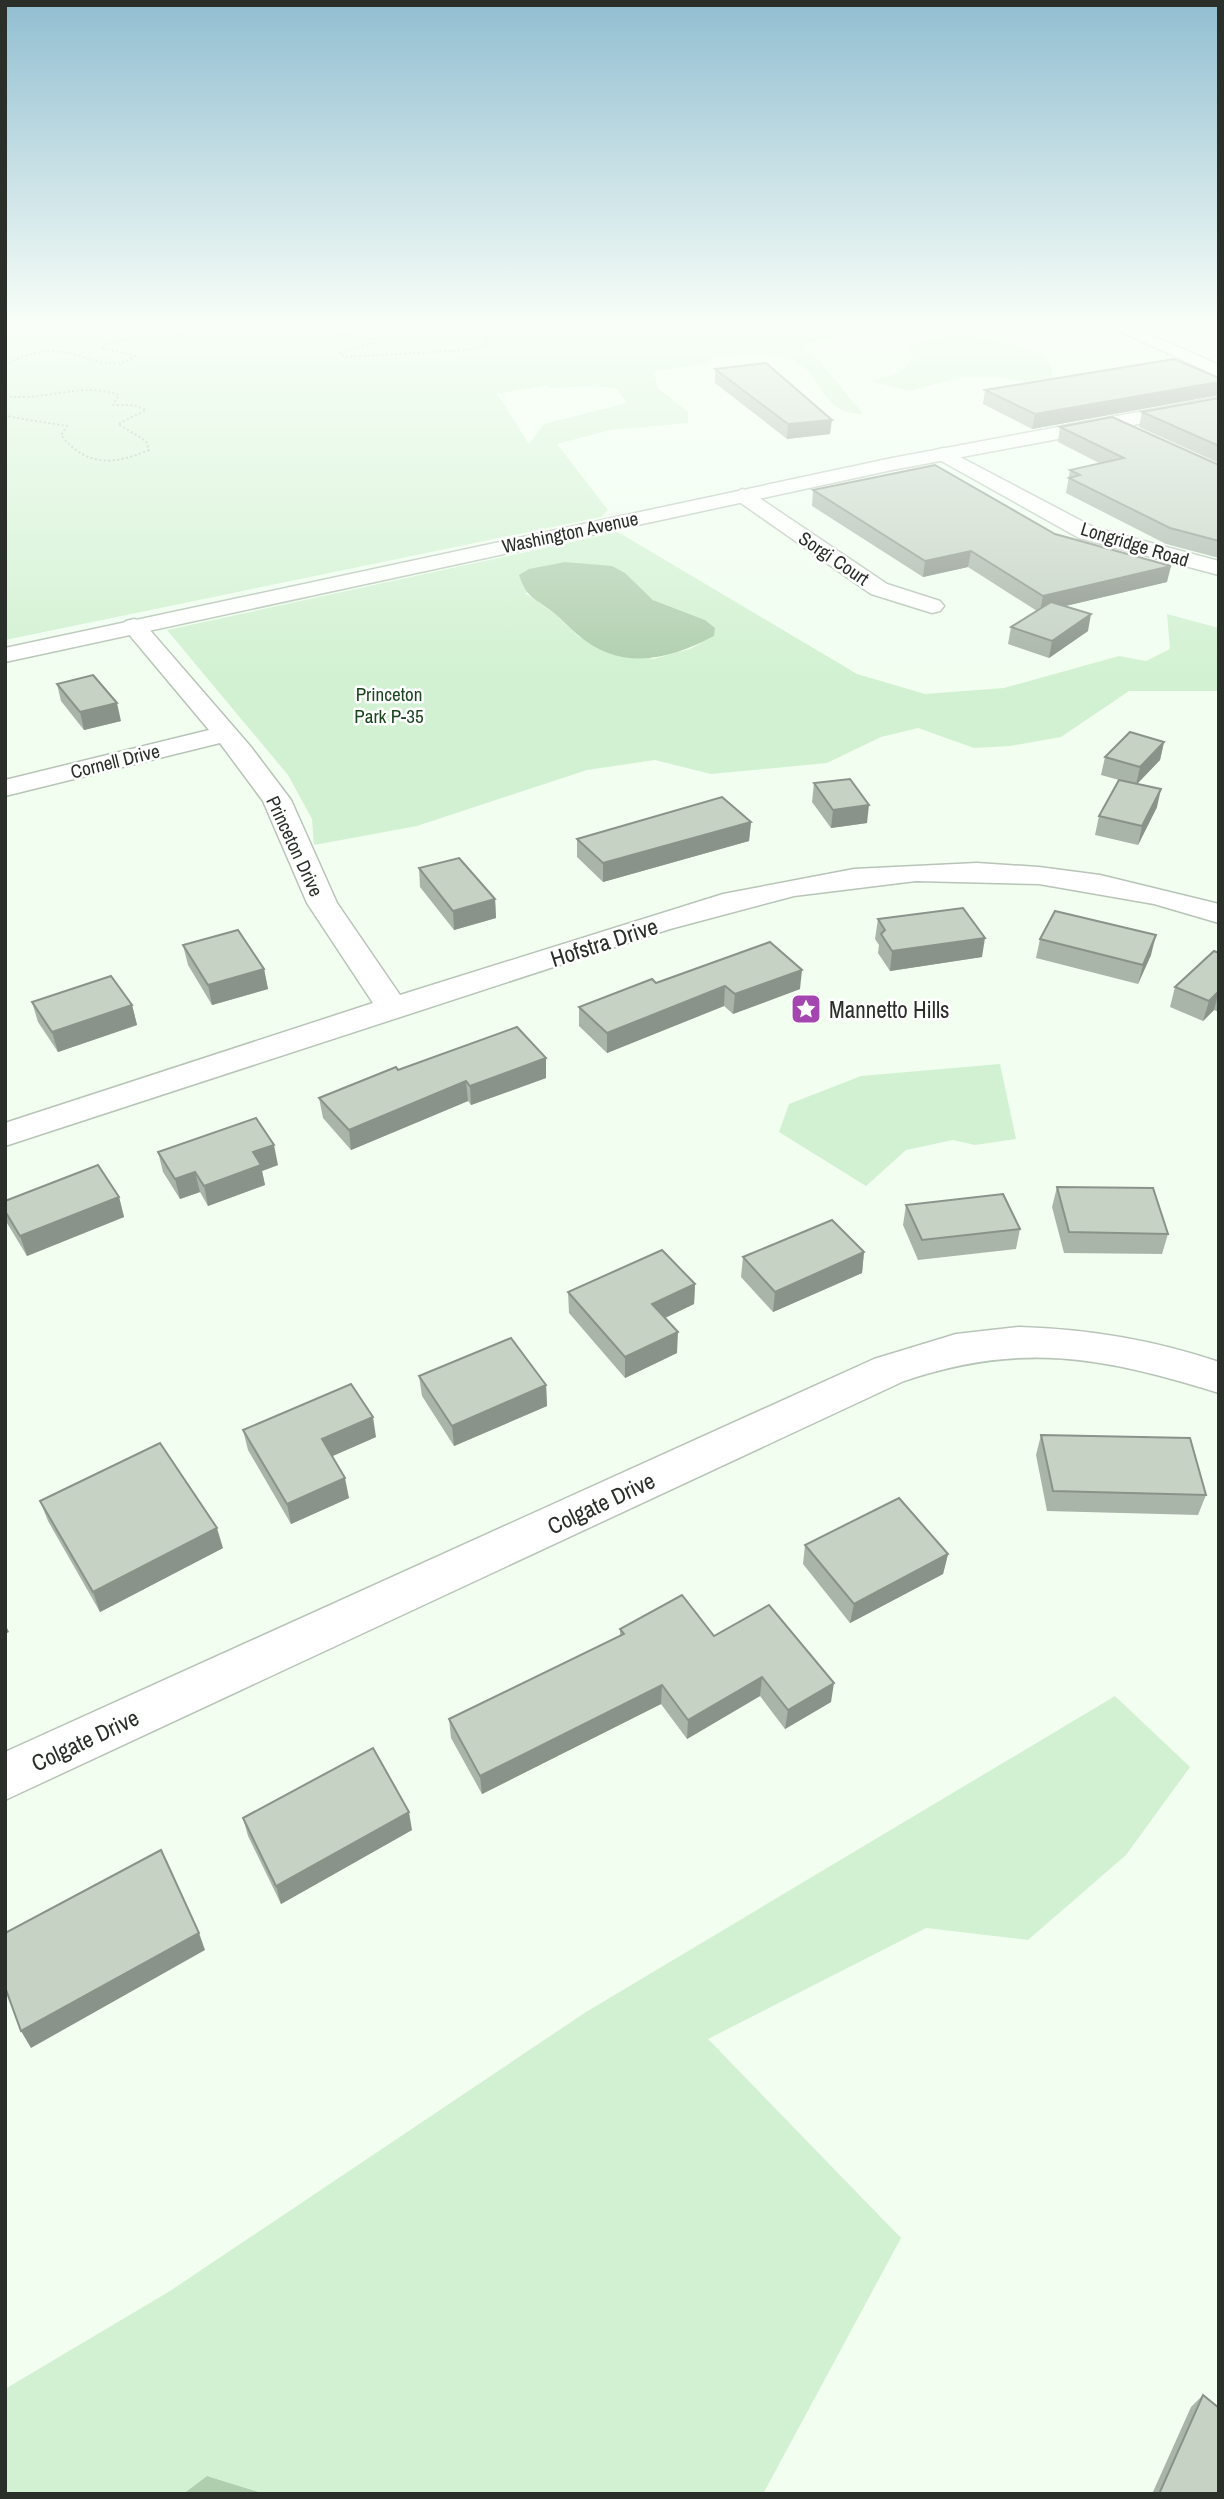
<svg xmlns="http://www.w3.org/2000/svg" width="1224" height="2499" viewBox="0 0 1224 2499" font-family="'Archivo Narrow',sans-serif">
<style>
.green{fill:#d2f1d2;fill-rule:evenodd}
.water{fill:#afceae}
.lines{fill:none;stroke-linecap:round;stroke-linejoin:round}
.street-casing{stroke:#b7c4b7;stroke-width:3}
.secondary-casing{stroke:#b7c4b7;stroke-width:3}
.path{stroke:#aab4a9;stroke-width:2;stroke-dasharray:2 2.5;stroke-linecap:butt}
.street{fill:#fff;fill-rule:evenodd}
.secondary{fill:#fff;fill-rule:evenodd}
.wall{fill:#a9b5a9}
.shaded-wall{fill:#8a9389}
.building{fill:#c5d2c4;stroke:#8a9389;stroke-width:2}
.labels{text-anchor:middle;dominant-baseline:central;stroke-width:5;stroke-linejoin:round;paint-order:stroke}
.far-street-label{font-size:19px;fill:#2a2f2a;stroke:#fff}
.far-park-label{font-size:19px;fill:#18461c;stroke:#fff}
.street-label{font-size:23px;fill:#2a2f2a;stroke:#fff}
.poi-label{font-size:23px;fill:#2a2f2a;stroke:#fff;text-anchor:start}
</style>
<rect width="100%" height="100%" fill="#f1fef0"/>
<g class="green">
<path d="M5,327H903L808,343L803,346L818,359L863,414C819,414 825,375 794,361C772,352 737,354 714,358L709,363L654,372L658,388L688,412V423L610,430L557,444L608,510L601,517L5,640ZM547,385L549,388L594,386L616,388L627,403L544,424L529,444L497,394Z"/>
<path d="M964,335C981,338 1045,348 1051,365C1054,372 1051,380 1049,387L998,377H961L910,391L869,381L900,373L913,358L907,347L935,338Z"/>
<path d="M618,532L857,674L925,694L1004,688L1119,656L1146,661L1170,649L1167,614L1219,628V691H1129L1061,737L1010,746L974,748L918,728L881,737L827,763L711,774L655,760L587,770L417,826L314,845L312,819L288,775L167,630ZM625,573L653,600L705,620L714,636L690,649L653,659L579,637L554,613L525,593Z"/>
<polygon points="1000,1064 1016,1139 975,1145 953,1140 906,1150 866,1186 779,1132 789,1104 861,1076"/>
<polygon points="1115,1696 1190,1767 1126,1855 1028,1940 926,1928 708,2039 901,2238 763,2494 265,2494 207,2476 183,2494 5,2494 5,2389 170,2291 586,2012"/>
</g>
<g class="water">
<path d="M565,562L612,566L625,573L653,600L705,620L715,628L714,636C669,660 621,672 578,635C569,628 563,620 554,613C535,598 527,599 519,575L529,569Z"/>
<polygon points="207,2476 265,2494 183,2494"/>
</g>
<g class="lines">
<g class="street-casing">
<g id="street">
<polygon points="1111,327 1134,327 1219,365 1219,377"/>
<polygon points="943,448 1095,528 1219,561 1219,575 1079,538 936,458 933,454 936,450"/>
<polygon points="742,489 749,491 887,584 940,601 944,606 940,611 932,613 871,594 735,499 732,495"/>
<polygon points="134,619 142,621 251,747 291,800 337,903 400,995 723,894 854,869 977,863 1039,867 1100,875 1219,904 1219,923 1154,904 1039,884 916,881 794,896 670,929 5,1146 5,1123 373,1003 307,903 263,801 220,743 5,796 5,780 209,730 122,626 126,621"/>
<path d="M1019,1327C1088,1329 1154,1340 1219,1362V1393C1102,1357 1022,1341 904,1381L5,1800V1752L874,1359L956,1334Z"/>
</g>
</g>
<g class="secondary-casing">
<polygon id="secondary" points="1219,397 1219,409 892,470 5,662 5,648 892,458"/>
</g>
<g class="path">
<polyline points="324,327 336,335 377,339 375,343 340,353 345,357 469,350 487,343 486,333 494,327"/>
<polyline points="5,331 17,327"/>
<path d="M5,365C21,355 44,349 63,352C88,355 112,374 135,356L101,348C131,331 167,345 198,327"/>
<polyline points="5,380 5,393"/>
<path d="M5,396C44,402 81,381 119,395L113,405H134L146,410L118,424L146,441L149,450C114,465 86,467 61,435L67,426L5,416"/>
</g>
<use href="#street" class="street"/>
<use href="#secondary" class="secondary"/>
</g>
<g class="wall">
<polygon points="715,369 830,434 787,439 715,383"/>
<polygon points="1219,378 1219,395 1032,429 983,404 985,390"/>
<polygon points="1219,398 1219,463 1139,427 1142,412"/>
<polygon points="1060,427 1219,465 1219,558 1166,544 1066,493 1070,470 1101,464 1058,442"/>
<polygon points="813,490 1167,582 1065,606 1088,631 1049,658 1008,644 1011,627 1037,611 968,567 923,577 812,506"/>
<polygon points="57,684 121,721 84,730 61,701"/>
<polygon points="1164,742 1160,760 1137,784 1157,807 1138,845 1095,835 1099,816 1119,780 1101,775 1105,757"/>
<polygon points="814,783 867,823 831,828 812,802"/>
<polygon points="751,822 749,841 603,882 577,857 577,839"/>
<polygon points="419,868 495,899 496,918 454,930 420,887"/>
<polygon points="878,919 982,957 890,971 878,953 879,945 875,939"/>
<polygon points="1040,939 1151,955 1138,984 1036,958"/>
<polygon points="183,945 264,969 268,989 212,1005 188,965"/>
<polygon points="1219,953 1219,1012 1214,1010 1203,1021 1170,1007 1175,987"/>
<polygon points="656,983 800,989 733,1014 724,1006 607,1053 579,1026 579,1007"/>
<polygon points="32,1002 132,1005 137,1025 58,1052 38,1022"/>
<polygon points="546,1058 546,1078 471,1105 468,1101 351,1150 323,1118 319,1098 398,1070"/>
<polygon points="158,1152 278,1165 262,1171 265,1185 208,1206 200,1192 180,1199 163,1172"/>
<polygon points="1057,1187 1168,1234 1162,1254 1064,1253 1052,1207"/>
<polygon points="119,1197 124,1217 27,1256 7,1223 5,1217 5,1201"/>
<polygon points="906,1205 1020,1229 1016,1249 918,1260 903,1225"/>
<polygon points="864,1252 862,1273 773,1312 741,1277 743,1257"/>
<polygon points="695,1284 694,1304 665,1318 677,1353 625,1378 569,1313 568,1292"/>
<polygon points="419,1376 546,1385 547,1406 454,1446 422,1396"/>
<polygon points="243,1430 376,1437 332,1456 349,1498 291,1524 248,1450"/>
<polygon points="1041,1435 1206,1495 1198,1515 1047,1511 1036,1455"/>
<polygon points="40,1501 223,1548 100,1612 48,1521"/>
<polygon points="805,1545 948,1554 943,1574 850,1623 803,1564"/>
<polygon points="620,1629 714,1636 831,1702 785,1729 760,1696 687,1739 661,1704 482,1794 451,1738 449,1719 620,1636"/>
<polygon points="243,1818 412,1830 281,1904 248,1836"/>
<polygon points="1203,2395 1219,2494 1152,2494 1191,2407"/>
</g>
<g class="shaded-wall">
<polygon points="1219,382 1219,395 1032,429 1035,414"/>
<polygon points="832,420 830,434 787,439 788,424"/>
<polygon points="971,551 968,567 923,577 925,561"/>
<polygon points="1171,566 1167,582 1040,612 1043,596"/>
<polygon points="1091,614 1088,631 1049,658 1052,641"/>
<polygon points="117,703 121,721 84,730 80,712"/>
<polygon points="1164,742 1160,760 1136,785 1140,767"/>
<polygon points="1161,789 1157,807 1138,845 1142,826"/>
<polygon points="869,805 867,823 831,828 833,810"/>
<polygon points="751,822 749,841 603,882 603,863"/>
<polygon points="495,899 496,918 454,930 453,911"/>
<polygon points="1156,935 1151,955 1138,984 1143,965"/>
<polygon points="985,938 982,957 890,971 892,951"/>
<polygon points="264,969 268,989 212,1005 208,985"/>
<polygon points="802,970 800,989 733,1014 735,994"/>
<polygon points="725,986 724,1006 607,1053 607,1033"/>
<polygon points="1219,991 1214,1010 1203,1021 1209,1001"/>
<polygon points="132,1005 137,1025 58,1052 52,1032"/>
<polygon points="546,1058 546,1078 471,1105 470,1086"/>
<polygon points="466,1081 468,1101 351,1150 349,1130"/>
<polygon points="274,1145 278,1165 262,1171 265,1185 208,1206 204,1186 253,1152"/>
<polygon points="195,1172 200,1192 180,1199 175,1179"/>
<polygon points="119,1197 124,1217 27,1256 20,1236"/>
<polygon points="864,1252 862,1273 773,1312 775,1292"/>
<polygon points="695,1284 694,1304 652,1324 652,1304"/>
<polygon points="678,1332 677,1353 625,1378 625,1357"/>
<polygon points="546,1385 547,1406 454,1446 452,1426"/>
<polygon points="373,1417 376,1437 326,1459 322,1439"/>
<polygon points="345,1478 349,1498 291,1524 287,1504"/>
<polygon points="217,1528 223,1548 100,1612 93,1592"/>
<polygon points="948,1554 943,1574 850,1623 854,1604"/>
<polygon points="5,1624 9,1632 5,1634"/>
<polygon points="762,1677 760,1696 687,1739 688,1720"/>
<polygon points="834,1683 831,1702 785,1729 788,1710"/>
<polygon points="662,1685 661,1704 482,1794 480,1776"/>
<polygon points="409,1812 412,1830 281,1904 276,1886"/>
<polygon points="199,1933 205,1950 31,2048 21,2031"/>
</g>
<g class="building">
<polygon points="1174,359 1219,378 1219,382 1035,414 985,390"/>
<polygon points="766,363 832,420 788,424 715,369"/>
<polygon points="1219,398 1219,446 1142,412"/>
<polygon points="1112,417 1219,465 1219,541 1170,528 1069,478 1080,475 1070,470 1124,458 1060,427"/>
<polygon points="935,465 1055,534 1171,566 1043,596 971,551 925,561 813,490"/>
<polygon points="1051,602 1091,614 1052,641 1011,627"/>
<polygon points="93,675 117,703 80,712 57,684"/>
<polygon points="1130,732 1164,742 1140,767 1105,757"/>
<polygon points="850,779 869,805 833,810 814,783"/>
<polygon points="1119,780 1161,789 1142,826 1099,816"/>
<polygon points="722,797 751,822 603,863 577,839"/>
<polygon points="459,858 495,899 453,911 419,868"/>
<polygon points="963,908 985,938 892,951 881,934 885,930 878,919"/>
<polygon points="1055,911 1156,935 1143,965 1040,939"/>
<polygon points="238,930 264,969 208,985 183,945"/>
<polygon points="770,942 802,970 735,994 725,986 607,1033 579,1007 652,979 656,983"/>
<polygon points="1214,951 1219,953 1219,991 1209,1001 1175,987"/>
<polygon points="111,976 132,1005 52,1032 32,1002"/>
<polygon points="517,1027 546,1058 470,1086 466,1081 349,1130 319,1098 396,1067 398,1070"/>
<polygon points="256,1118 274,1145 253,1152 261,1165 204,1186 195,1172 175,1179 158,1152"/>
<polygon points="98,1165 119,1197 20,1236 5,1211 5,1201"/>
<polygon points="1057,1187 1153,1188 1168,1234 1069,1232"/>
<polygon points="1003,1194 1020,1229 922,1240 906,1205"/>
<polygon points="832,1220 864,1252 775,1292 743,1257"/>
<polygon points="662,1250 695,1284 652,1304 678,1332 625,1357 568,1292"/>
<polygon points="511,1338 546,1385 452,1426 419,1376"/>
<polygon points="351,1384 373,1417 322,1439 345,1478 287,1504 243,1430"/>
<polygon points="1041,1435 1190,1438 1206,1495 1053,1491"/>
<polygon points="160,1443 217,1528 93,1592 40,1501"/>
<polygon points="899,1498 948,1554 854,1604 805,1545"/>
<polygon points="682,1595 714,1636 769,1605 834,1683 788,1710 762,1677 688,1720 662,1685 480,1776 449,1719 624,1634 620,1629"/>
<polygon points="373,1748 409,1812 276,1886 243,1818"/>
<polygon points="161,1850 199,1933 21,2031 5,1987 5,1933"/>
<polygon points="1203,2395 1219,2408 1219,2494 1159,2494"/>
</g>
<linearGradient id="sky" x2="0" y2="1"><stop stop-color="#91bed1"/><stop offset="0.48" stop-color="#f9fff8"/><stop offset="1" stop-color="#f9fff8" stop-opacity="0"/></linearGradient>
<rect width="1224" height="677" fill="url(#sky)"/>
<defs>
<g id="sight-square" transform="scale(1.575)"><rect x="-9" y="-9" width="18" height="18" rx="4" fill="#a446af" stroke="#fff"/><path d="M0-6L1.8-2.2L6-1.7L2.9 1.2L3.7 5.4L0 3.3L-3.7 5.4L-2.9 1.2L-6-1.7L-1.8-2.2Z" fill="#fff"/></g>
</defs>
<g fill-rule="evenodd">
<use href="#sight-square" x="806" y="1009"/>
</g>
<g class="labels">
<g class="far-street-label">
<text transform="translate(570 532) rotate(-12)">Washington Avenue</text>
<text transform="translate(1135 544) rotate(17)">Longridge Road</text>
<text transform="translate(834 558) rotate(34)">Sorgi Court</text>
<text transform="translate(115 761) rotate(-14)">Cornell Drive</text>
<text transform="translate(295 846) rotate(65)">Princeton Drive</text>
</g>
<g class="far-park-label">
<text x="389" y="694">Princeton<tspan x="389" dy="22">Park P-35</tspan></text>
</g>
<g class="street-label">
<text transform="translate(604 942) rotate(-18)">Hofstra Drive</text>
<text transform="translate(601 1503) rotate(-25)">Colgate Drive</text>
<text transform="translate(85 1740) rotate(-25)">Colgate Drive</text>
</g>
<g class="poi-label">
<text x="829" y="1009">Mannetto Hills</text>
</g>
</g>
<rect width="1224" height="2499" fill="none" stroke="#2a2f2a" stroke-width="14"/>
</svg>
